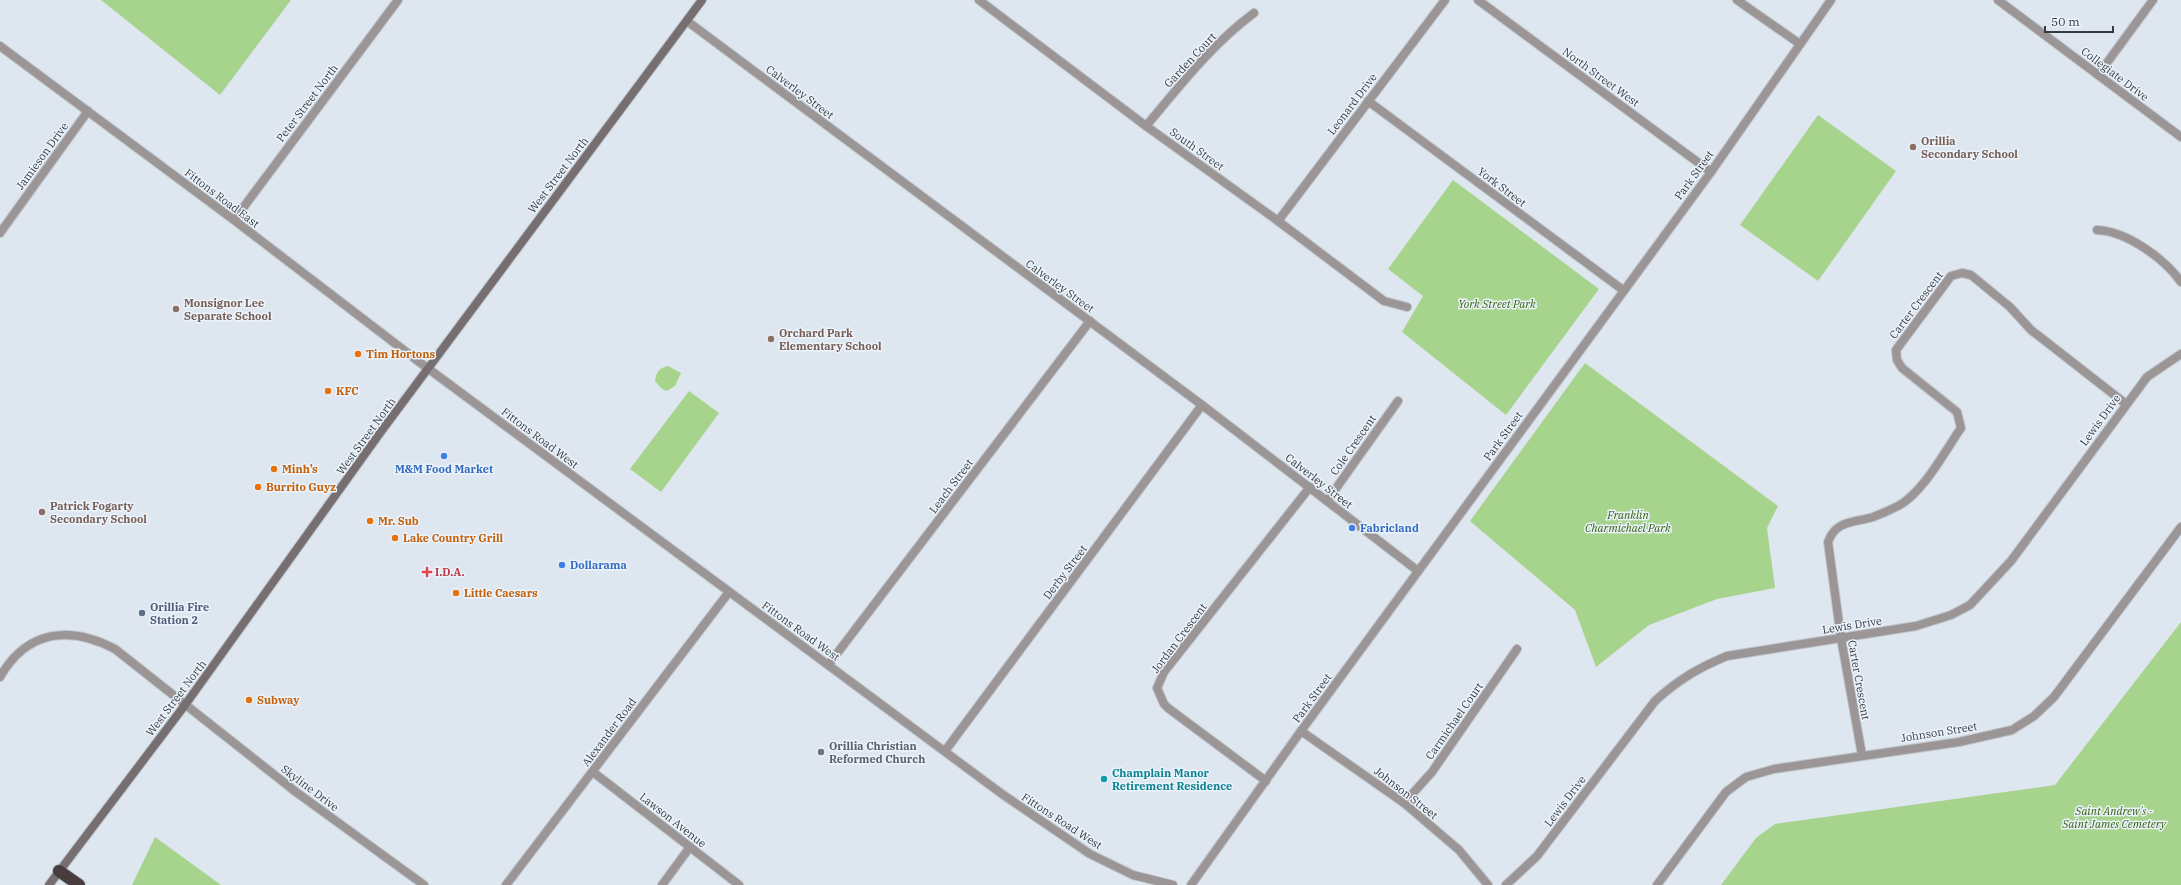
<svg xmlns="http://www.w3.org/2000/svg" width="2181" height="885" viewBox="0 0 2181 885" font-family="'IBM Plex Serif',serif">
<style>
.green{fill:#a7d48d}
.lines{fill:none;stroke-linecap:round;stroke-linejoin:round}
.minor-casing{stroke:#bdc4cb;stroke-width:10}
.tertiary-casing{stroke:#bdc4cb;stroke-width:10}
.secondary-casing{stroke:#bdc4cb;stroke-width:10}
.motorway-casing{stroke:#bdc4cb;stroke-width:14}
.minor{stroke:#9b9595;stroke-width:8}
.tertiary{stroke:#9b9595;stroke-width:8}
.secondary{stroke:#776f6f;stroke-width:8}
.motorway{stroke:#483d3e;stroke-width:12}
.education-dot{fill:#8d6e63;stroke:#ebf3fc;stroke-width:1.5}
.food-dot{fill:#e8710a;stroke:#ebf3fc;stroke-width:1.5}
.shop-dot{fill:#3f7fe0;stroke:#ebf3fc;stroke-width:1.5}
.health-dot{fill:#e0444e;stroke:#ebf3fc;stroke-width:1.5}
.service-dot{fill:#5c6f8a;stroke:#ebf3fc;stroke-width:1.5}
.worship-dot{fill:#6b7280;stroke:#ebf3fc;stroke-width:1.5}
.culture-dot{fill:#0f9aa8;stroke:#ebf3fc;stroke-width:1.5}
.labels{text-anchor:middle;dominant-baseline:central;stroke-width:3;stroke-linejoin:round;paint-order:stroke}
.street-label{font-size:11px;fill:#373a3d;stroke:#ebf3fc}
.education-label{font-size:11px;font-weight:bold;fill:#785e54;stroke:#ebf3fc;text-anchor:start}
.park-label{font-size:11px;font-style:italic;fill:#326007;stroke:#ebf3fc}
.food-label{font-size:11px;font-weight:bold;fill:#c56008;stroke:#ebf3fc;text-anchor:start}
.shop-label{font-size:11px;font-weight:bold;fill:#366cbe;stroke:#ebf3fc;text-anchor:start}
.health-label{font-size:11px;font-weight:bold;fill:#be3a42;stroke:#ebf3fc;text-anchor:start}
.service-label{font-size:11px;font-weight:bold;fill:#4e5e75;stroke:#ebf3fc;text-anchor:start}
.worship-label{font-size:11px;font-weight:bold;fill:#5b616d;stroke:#ebf3fc;text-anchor:start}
.culture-label{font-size:11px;font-weight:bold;fill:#0d838f;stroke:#ebf3fc;text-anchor:start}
</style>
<rect width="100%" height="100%" fill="#dee6ef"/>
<g class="green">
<polygon points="101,0 291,0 220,95"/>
<polygon points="1818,115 1896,171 1818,281 1740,225"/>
<polygon points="1453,180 1599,289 1506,415 1402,332 1423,296 1388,269"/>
<polygon points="1585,363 1778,506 1767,528 1775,588 1717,599 1649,625 1596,667 1575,610 1470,521"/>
<path d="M668,366L681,373L675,386L667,391L662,389L655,381C656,372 659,368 668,366Z"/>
<polygon points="689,391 719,413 661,492 630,469"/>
<polygon points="2181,622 2181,885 1721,885 1756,838 1775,824 2055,785"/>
<polygon points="155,837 221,885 132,885"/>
</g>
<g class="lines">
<g class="minor-casing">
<g id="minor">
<polyline points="979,0 1146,126 1278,221 1384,301 1407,307"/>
<polyline points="1478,0 1711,172"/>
<polyline points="1737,0 1800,44"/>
<polyline points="1998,0 2181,137"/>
<polyline points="687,21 1202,405 1418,571"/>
<polyline points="2098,75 2153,0"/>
<polyline points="1368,101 1623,290"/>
<path d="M1146,126C1179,87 1212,44 1254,13"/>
<polyline points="234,220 398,0"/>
<polyline points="1278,221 1445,0"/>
<path d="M2097,230C2126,231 2164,258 2181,282"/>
<polyline points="0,233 88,111"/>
<polyline points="1327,501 1398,401"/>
<polyline points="829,664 1090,321"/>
<path d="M0,677C27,630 70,625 115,649L296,792L424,885"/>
<polyline points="1301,731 1404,803 1459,850 1488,885"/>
<polyline points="945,751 1202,405"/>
<path d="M1862,755L1841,638L1828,542C1836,520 1853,523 1873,517C1881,514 1890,510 1898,506C1923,493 1945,451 1961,428L1957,412L1902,368L1897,360L1896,350L1951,276L1962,273L1971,275L2010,307L2031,330L2126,404"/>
<polyline points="593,772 739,885"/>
<polyline points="1266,781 1168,708 1164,704 1157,688 1164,672 1310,487"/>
<polyline points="1404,803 1432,772 1517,649"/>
<polyline points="506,885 729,592"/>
<polyline points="662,885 690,847"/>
<polyline points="1191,885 1301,731 1711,172 1831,0"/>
<path d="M1506,885L1537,856L1655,701C1678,680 1698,668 1727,656L1916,626L1951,615L1970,605L2011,561L2147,377L2181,354"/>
<polyline points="1657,885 1726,792 1746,777 1774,769 1959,742 2012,730 2034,716 2054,697 2181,527"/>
</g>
</g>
<g class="tertiary-casing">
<polyline id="tertiary" points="0,46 234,220 418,361 1002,794 1090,854 1133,875 1173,885"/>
</g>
<g class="secondary-casing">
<polyline id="secondary" points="49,885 185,705 380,433 702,0"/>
</g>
<g class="motorway-casing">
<polyline id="motorway" points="59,871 79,885"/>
</g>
<use href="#minor" class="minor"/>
<use href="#tertiary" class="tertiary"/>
<use href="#secondary" class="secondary"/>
<use href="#motorway" class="motorway"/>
</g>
<g class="education-dot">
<circle cx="1913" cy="147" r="4"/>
<circle cx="176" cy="309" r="4"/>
<circle cx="771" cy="339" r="4"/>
<circle cx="42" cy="512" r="4"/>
</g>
<g class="food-dot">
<circle cx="358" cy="354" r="4"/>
<circle cx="328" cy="391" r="4"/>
<circle cx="274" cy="469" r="4"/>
<circle cx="258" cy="487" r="4"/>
<circle cx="370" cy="521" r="4"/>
<circle cx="395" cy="538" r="4"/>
<circle cx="456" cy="593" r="4"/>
<circle cx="249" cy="700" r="4"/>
</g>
<g class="shop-dot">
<circle cx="444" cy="456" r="4"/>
<circle cx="1352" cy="528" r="4"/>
<circle cx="562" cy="565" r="4"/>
</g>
<path class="health-dot" d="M425 566h4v4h4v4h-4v4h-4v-4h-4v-4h4z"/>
<circle class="service-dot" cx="142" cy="613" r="4"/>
<circle class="worship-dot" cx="821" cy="752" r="4"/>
<circle class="culture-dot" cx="1104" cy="779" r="4"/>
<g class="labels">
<g class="street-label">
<text transform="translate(1190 60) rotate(-47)">Garden Court</text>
<text transform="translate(2115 74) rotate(37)">Collegiate Drive</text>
<text transform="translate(1601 77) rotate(36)">North Street West</text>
<text transform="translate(800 92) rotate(37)">Calverley Street</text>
<text transform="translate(307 103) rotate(-53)">Peter Street North</text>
<text transform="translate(1352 104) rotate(-53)">Leonard Drive</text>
<text transform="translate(1197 149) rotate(36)">South Street</text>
<text transform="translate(42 156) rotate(-54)">Jamieson Drive</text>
<text transform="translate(558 175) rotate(-53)">West Street North</text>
<text transform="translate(1694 175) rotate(-54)">Park Street</text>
<text transform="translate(1502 187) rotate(37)">York Street</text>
<text transform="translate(222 198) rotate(37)">Fittons Road East</text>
<text transform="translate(1060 286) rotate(36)">Calverley Street</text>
<text transform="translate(1916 305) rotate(-53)">Carter Crescent</text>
<text transform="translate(2100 420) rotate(-54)">Lewis Drive</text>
<text transform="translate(366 436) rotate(-54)">West Street North</text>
<text transform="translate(1503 436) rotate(-54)">Park Street</text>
<text transform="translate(540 438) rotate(37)">Fittons Road West</text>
<text transform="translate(1353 445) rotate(-55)">Cole Crescent</text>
<text transform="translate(1319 481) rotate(38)">Calverley Street</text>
<text transform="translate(951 486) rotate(-53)">Leach Street</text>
<text transform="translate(1065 572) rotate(-53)">Derby Street</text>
<text transform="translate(1852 625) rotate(-9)">Lewis Drive</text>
<text transform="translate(801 631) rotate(36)">Fittons Road West</text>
<text transform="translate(1179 638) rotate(-53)">Jordan Crescent</text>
<text transform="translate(1859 680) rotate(80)">Carter Crescent</text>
<text transform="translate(176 698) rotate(-53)">West Street North</text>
<text transform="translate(1312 698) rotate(-54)">Park Street</text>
<text transform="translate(1454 721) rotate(-55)">Carmichael Court</text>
<text transform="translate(609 732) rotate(-53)">Alexander Road</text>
<text transform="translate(1939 732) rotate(-9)">Johnson Street</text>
<text transform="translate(310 788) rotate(37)">Skyline Drive</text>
<text transform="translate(1406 793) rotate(38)">Johnson Street</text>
<text transform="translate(1565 801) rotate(-53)">Lewis Drive</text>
<text transform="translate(673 820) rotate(38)">Lawson Avenue</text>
<text transform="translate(1062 821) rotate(33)">Fittons Road West</text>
</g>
<g class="education-label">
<text x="1921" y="141">Orillia<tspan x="1921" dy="13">Secondary School</tspan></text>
<text x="184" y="303">Monsignor Lee<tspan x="184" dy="13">Separate School</tspan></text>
<text x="779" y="333">Orchard Park<tspan x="779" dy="13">Elementary School</tspan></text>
<text x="50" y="506">Patrick Fogarty<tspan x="50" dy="13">Secondary School</tspan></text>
</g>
<g class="park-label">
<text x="1497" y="304">York Street Park</text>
<text x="1628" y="515">Franklin<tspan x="1628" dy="13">Charmichael Park</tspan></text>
<text x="2114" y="811">Saint Andrew's -<tspan x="2114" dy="13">Saint James Cemetery</tspan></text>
</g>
<g class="food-label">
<text x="366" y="354">Tim Hortons</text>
<text x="336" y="391">KFC</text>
<text x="282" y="469">Minh’s</text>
<text x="266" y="487">Burrito Guyz</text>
<text x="378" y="521">Mr. Sub</text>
<text x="403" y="538">Lake Country Grill</text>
<text x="464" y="593">Little Caesars</text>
<text x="257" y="700">Subway</text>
</g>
<g class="shop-label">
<text x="444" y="469" text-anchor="middle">M&amp;M Food Market</text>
<text x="1360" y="528">Fabricland</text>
<text x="570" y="565">Dollarama</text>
</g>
<g class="health-label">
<text x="435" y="572">I.D.A.</text>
</g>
<g class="service-label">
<text x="150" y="607">Orillia Fire<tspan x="150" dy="13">Station 2</tspan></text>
</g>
<g class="worship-label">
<text x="829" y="746">Orillia Christian<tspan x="829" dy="13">Reformed Church</tspan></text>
</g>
<g class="culture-label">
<text x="1112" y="773">Champlain Manor<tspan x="1112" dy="13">Retirement Residence</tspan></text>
</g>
</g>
<path d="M2045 26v6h68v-6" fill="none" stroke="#373a3d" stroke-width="2"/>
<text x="2051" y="26" font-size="12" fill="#373a3d" stroke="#ebf3fc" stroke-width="3" paint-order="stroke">50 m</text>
</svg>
